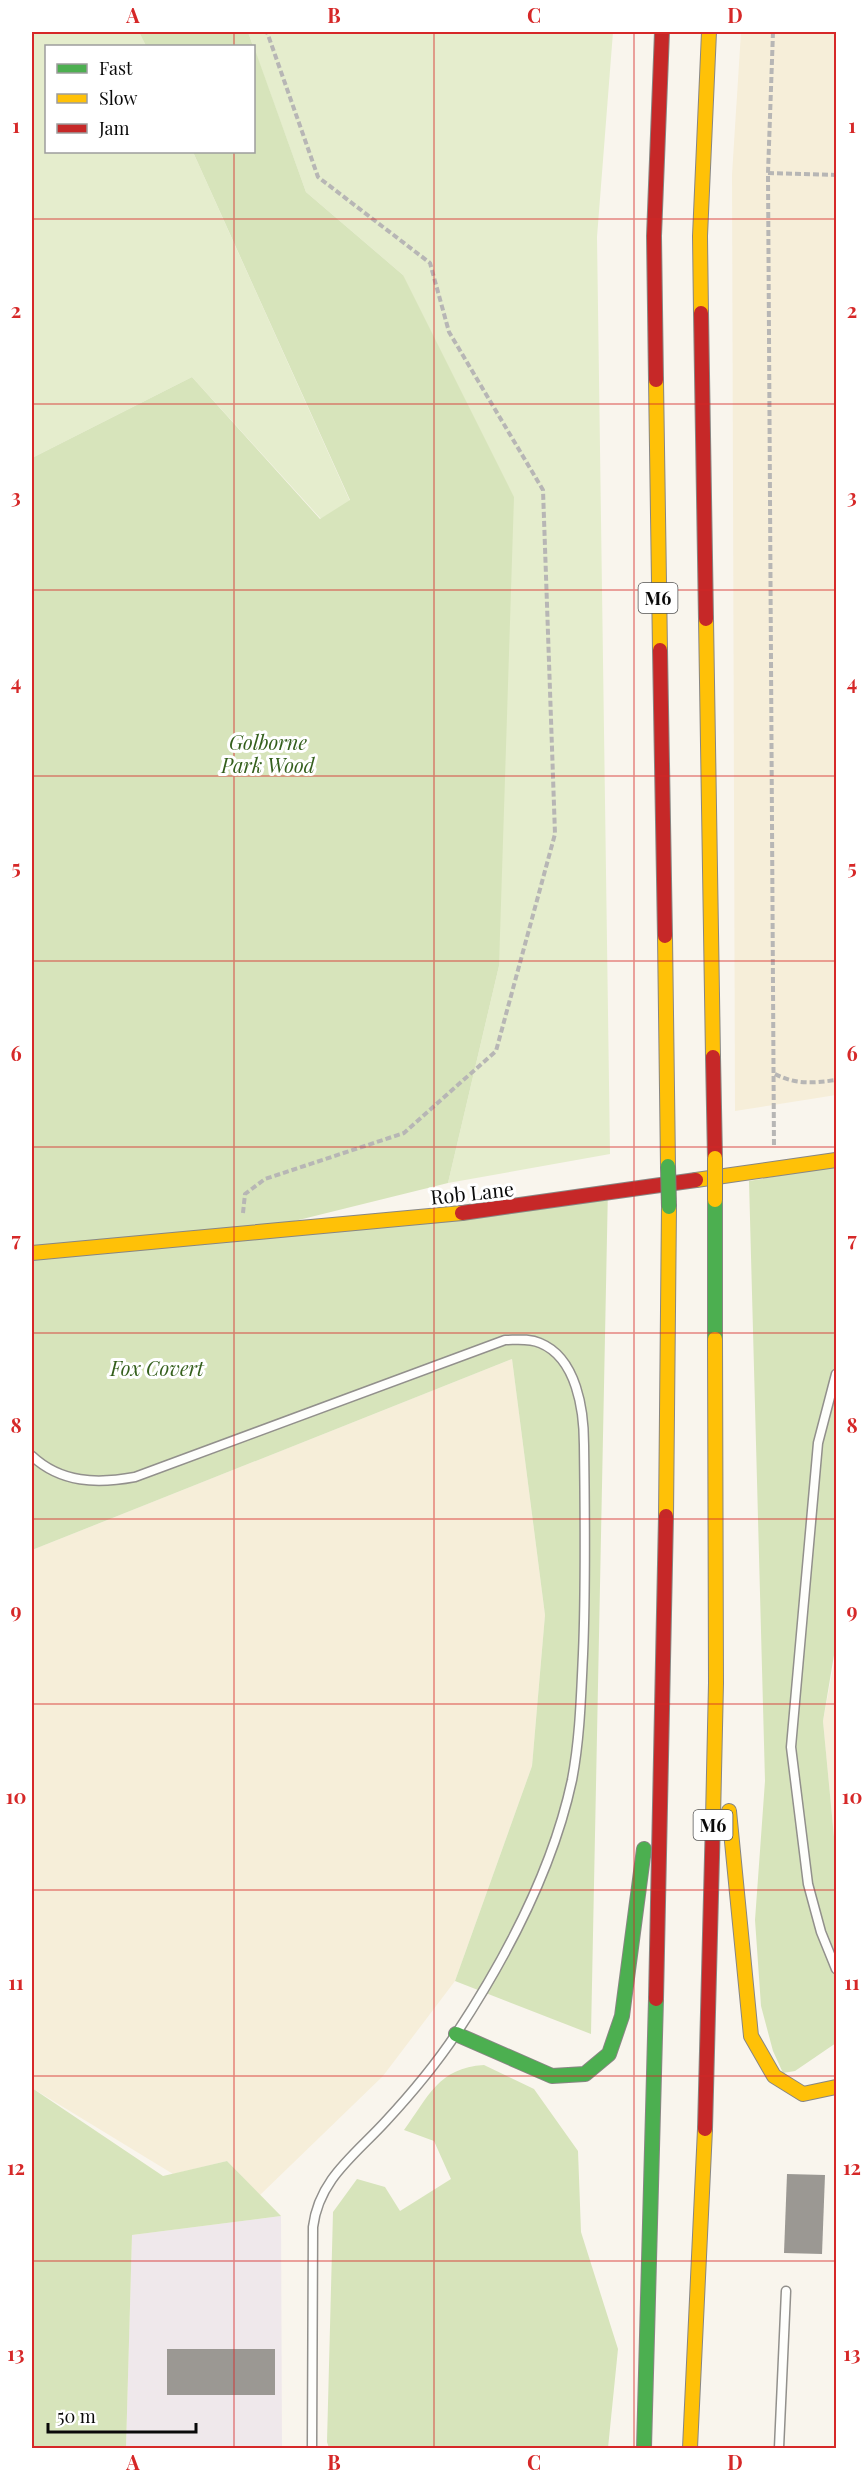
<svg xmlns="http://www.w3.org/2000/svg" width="868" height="2480" viewBox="0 0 868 2480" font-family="'Playfair Display',serif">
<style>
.industrial{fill:#efe8eb}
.farmland{fill:#f6eed9}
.green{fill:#e5edcd}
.forest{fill:#d7e4bb}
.building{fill:#9b9893}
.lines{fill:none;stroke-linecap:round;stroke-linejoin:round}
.lane-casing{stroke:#92908c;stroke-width:11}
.fast-casing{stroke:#888683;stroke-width:16}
.slow-casing{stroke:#888683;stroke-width:16}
.jam-casing{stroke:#888683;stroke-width:16}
.path{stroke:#b7b6b5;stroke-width:4;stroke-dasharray:6 3;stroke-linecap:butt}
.lane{stroke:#fefefc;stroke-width:8}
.fast{stroke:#4caf50;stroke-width:14}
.slow{stroke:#ffc107;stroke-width:14}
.jam{stroke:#c62828;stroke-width:14}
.fast-bridge-casing{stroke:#7f7d7a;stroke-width:16;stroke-linecap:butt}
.slow-bridge-casing{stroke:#7f7d7a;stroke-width:16;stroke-linecap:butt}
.fast-bridge{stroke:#4caf50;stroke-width:14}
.slow-bridge{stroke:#ffc107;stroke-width:14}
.grid{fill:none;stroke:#d62828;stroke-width:1.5;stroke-opacity:0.55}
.labels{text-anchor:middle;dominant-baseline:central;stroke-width:6;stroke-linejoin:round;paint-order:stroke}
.shield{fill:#fff;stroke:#545454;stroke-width:1.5}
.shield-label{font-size:18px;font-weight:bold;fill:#0a0a0a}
.park-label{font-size:20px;font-style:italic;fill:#345f1c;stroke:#fff}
.street-label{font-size:20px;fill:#0a0a0a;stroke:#fff}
.neatline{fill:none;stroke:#d62828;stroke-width:2}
.grid-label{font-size:20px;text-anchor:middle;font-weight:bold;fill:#d62828}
</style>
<rect width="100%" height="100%" fill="#f9f5ed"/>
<polygon class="industrial" points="281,2216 282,2448 126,2448 132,2235"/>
<g class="farmland">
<polygon points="741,32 836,32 836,1095 735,1111 732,175"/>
<polygon points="512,1359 545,1615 532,1766 455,1981 383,2076 260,2195 227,2161 173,2174 32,2088 32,1550"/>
<polygon points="836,1652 836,1858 823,1721"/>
</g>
<g class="green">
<polygon points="32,32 139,32 146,46 46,46 46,152 193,152 350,501 321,519 192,377 32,458"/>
<polygon points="248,32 613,32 597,237 610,1154 448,1183 499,966 403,275 306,192"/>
</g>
<g class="forest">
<polygon points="139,32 248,32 253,46 146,46"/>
<polygon points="254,47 306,192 403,275 514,497 499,966 448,1183 254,1231 608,1187 591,2034 455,1981 532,1766 545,1615 512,1359 32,1550 32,458 192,377 320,519 350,500 193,152 254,152"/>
<polygon points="836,1166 836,1643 823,1721 836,1858 836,2043 795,2071 783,2073 773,2051 761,2006 755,1920 765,1781 749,1181"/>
<path d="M484,2065L534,2089L578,2151L581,2232L618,2349L608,2448H329L327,2442L333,2212L357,2179L385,2187L400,2211L451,2179L434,2141L404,2130C429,2096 438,2068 484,2065Z"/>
<polygon points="32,2088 163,2176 227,2161 281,2216 132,2235 126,2448 32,2448"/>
</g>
<g class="building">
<polygon points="787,2174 825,2175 822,2254 784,2253"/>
<rect x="167" y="2349" width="108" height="46"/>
</g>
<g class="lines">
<g class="lane-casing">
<g id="lane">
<polyline points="836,1374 818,1443 791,1747 808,1884 821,1932 836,1969"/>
<path d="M32,1456C61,1483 97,1484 135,1477L505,1340C516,1340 529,1338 540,1343C577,1358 584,1411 584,1445C585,1515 586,1584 583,1654C581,1696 580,1738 572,1780C553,1869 506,1958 456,2034C436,2064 411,2094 386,2121C355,2155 319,2179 313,2227L312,2448"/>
<polyline points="779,2448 786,2291"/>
</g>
</g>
<g class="fast-casing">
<g id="fast">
<polyline points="715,1200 715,1339"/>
<polyline points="456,2034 552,2076 585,2074 609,2054 622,2016 644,1849"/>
<polyline points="644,2448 656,1999"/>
</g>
</g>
<g class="slow-casing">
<g id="slow">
<polyline points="701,313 700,236 709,32"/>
<polyline points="656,380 660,650"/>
<polyline points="706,619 713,1057"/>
<polyline points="665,936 668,1166"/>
<polyline points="696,1180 836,1160"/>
<polyline points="32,1253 462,1213"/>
<polyline points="666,1516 669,1207"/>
<polyline points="729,1811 751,2036 774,2076 803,2094 836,2087"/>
<polyline points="713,1818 716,1683 715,1339"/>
<polyline points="690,2448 705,2129"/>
</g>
</g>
<g class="jam-casing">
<g id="jam">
<polyline points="701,313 706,619"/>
<polyline points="656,380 654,236 662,32"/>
<polyline points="660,650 665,936"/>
<polyline points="713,1057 715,1158"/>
<polyline points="462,1213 696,1180"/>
<polyline points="656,1999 666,1516"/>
<polyline points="705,2129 713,1818"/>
</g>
</g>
<g class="path">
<polyline points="773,32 768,173 774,1148"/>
<polyline points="768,173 836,175"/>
<path d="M775,1074C796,1085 814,1083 836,1080"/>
<polyline points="243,1213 245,1194 265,1179 404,1133 496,1051 555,834 543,490 449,332 430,263 318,177 267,32"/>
</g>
<use href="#lane" class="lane"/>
<use href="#fast" class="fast"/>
<use href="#slow" class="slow"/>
<use href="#jam" class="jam"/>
<g class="fast-bridge-casing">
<polyline id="fast-bridge" points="668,1166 669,1207"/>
</g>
<g class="slow-bridge-casing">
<polyline id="slow-bridge" points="715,1158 715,1200"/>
</g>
<use href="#fast-bridge" class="fast-bridge"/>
<use href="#slow-bridge" class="slow-bridge"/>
</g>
<path class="grid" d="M234,32V46M434,32V2448M634,32V2448M234,152V2448M32,219H836M32,404H836M32,590H836M32,776H836M32,961H836M32,1147H836M32,1333H836M32,1519H836M32,1704H836M32,1890H836M32,2076H836M32,2261H836"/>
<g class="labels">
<g class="shield">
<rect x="638.5" y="583" width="39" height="30" rx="4.5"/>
<rect x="693.5" y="1810" width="39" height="30" rx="4.5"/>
</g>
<g class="shield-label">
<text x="658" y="598">M6</text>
<text x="713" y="1825">M6</text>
</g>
<g class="park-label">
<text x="268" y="741">Golborne<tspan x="268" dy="23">Park Wood</tspan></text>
<text x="157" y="1367">Fox Covert</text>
</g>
<g class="street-label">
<text transform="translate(472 1192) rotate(-6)">Rob Lane</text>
</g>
</g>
<rect width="868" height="2480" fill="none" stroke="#ffffff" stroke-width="66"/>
<rect x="45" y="45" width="210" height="108" fill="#ffffff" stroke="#9d9d9d" stroke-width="1.5"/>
<rect x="57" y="64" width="30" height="9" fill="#4caf50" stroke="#9d9d9d" stroke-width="1.5"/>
<text x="99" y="75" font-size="18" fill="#0a0a0a">Fast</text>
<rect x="57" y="94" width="30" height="9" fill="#ffc107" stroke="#9d9d9d" stroke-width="1.5"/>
<text x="99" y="105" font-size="18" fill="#0a0a0a">Slow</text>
<rect x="57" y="124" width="30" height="9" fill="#c62828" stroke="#9d9d9d" stroke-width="1.5"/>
<text x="99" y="135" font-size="18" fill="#0a0a0a">Jam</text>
<path d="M48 2423v9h148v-9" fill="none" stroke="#0a0a0a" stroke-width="3"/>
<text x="57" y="2423" font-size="18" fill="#0a0a0a" stroke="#ffffff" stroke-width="4.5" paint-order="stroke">50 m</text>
<rect x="33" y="33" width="802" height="2414" class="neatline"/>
<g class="grid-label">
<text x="133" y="23">A</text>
<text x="334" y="23">B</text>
<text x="534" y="23">C</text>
<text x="735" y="23">D</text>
<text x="16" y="133">1</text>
<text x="852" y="133">1</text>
<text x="16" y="318">2</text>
<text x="852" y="318">2</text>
<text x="16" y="504">3</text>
<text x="852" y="504">3</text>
<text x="16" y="690">4</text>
<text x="852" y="690">4</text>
<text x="16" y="875">5</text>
<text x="852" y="875">5</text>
<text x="16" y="1061">6</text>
<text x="852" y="1061">6</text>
<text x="16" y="1247">7</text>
<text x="852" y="1247">7</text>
<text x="16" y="1433">8</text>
<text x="852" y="1433">8</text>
<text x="16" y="1618">9</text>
<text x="852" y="1618">9</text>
<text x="16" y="1804">10</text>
<text x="852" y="1804">10</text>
<text x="16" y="1990">11</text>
<text x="852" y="1990">11</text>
<text x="16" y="2175">12</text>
<text x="852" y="2175">12</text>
<text x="16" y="2361">13</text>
<text x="852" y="2361">13</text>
<text x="133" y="2470">A</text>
<text x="334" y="2470">B</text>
<text x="534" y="2470">C</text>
<text x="735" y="2470">D</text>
</g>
</svg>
